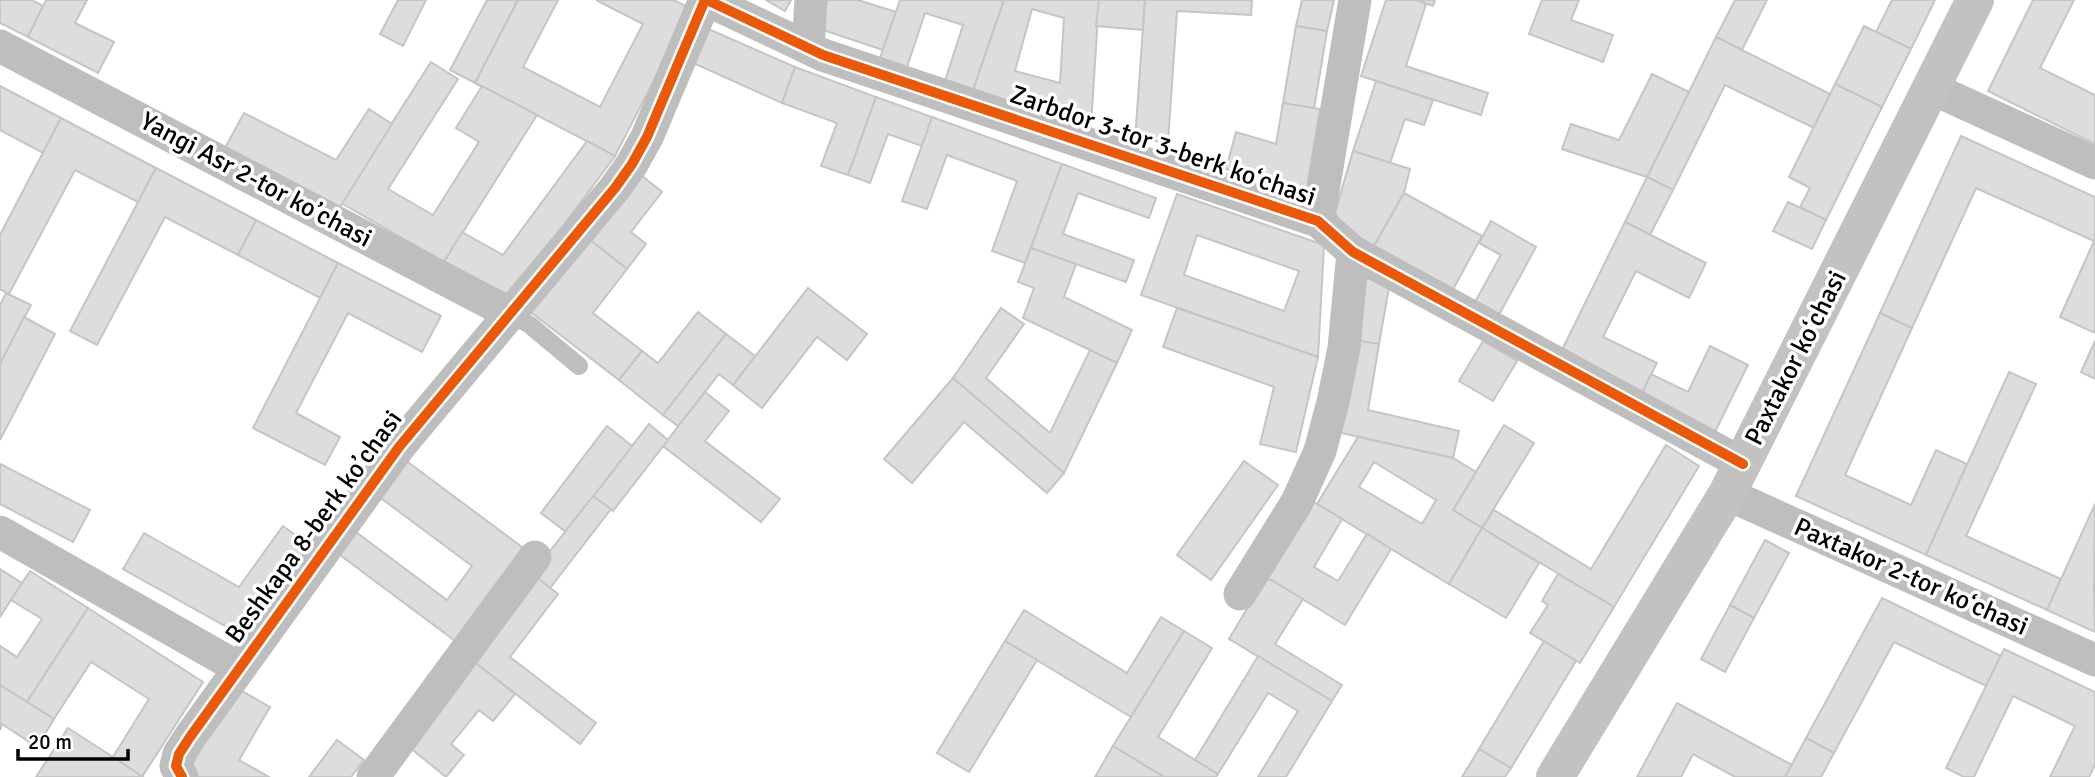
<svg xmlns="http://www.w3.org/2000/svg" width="2095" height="777" viewBox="0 0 2095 777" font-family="Signika,sans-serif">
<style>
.building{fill:#ddd;stroke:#c5c5c5;stroke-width:2;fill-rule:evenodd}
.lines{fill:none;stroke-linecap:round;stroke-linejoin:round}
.service{stroke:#bebebe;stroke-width:18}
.minor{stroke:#bebebe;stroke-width:33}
.secondary{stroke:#c2c2c2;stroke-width:38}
.cycleway-casing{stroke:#fff;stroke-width:15}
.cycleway{stroke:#e8590c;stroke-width:10}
.labels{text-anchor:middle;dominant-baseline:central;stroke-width:7;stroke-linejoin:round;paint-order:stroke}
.street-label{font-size:26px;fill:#000;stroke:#fff}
</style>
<rect width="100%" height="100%" fill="#fff"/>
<g class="building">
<polygon points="0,0 32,0 43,6 28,37 0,23"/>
<polygon points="46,0 87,0 75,23 114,42 98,73 28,37"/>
<polygon points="398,0 426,0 403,46 380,34"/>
<polygon points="487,0 518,0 475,83 450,70"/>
<polygon points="518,0 558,0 523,67 600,107 643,24 596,0 674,0 691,9 615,156 475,83"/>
<polygon points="766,0 791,0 785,11"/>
<polygon points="813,0 858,0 896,12 883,50 811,26"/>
<polygon points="900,0 1004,0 972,93 944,84 963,25 925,13 906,70 879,61"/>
<path d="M1004,0H1099L1091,126L972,93ZM1032,9L1064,18L1060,83L1015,71Z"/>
<polygon points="1099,0 1145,0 1143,30 1096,26"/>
<polygon points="1145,0 1252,0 1251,15 1177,11 1168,142 1135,140"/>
<polygon points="1302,0 1334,0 1327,31 1296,26"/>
<polygon points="1386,0 1416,0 1426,4 1406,66 1488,93 1481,115 1361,76"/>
<polygon points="1416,0 1435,0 1433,6"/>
<polygon points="1542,0 1579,0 1571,20 1613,35 1603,62 1529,34"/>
<polygon points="1735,0 1767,0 1742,50 1716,37"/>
<polygon points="1892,0 1935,0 1911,49 1876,32"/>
<polygon points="2033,0 2074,0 2040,68 2095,95 2095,144 1988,91"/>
<polygon points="1296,26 1327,31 1314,109 1283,103"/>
<polygon points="1864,26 1911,49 1882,107 1835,84"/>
<polygon points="706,28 795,67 782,103 691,62"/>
<polygon points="1716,37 1830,94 1814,128 1725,85 1673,190 1647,177"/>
<polygon points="431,62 458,79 388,189 433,215 479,142 456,128 482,86 537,115 444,262 341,203"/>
<polygon points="795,67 876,97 848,175 821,166 837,123 782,103"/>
<polygon points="1652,74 1689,92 1647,177 1562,149 1571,124 1619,140"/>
<polygon points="1376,81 1433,100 1424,125 1405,119 1390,163 1353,151"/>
<polygon points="1835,84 1882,107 1826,220 1800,207 1810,188 1789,177"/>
<polygon points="0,86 61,118 43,153 0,130"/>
<polygon points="876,97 932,117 922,146 888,134 870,183 848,175"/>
<polygon points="1283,103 1320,109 1306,193 1226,169 1236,132 1276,144"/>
<polygon points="369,109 392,124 340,207 225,148 244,113 336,160"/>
<polygon points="932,117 1062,164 1025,263 992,251 1017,181 947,155 927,209 902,201"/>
<polygon points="61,118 156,168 138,202 75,170 9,294 0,289 0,235"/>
<polygon points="1961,136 2095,197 2095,333 2060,317 2094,241 1976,188 1912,328 1880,313"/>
<polygon points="587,141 615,156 509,299 444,262 462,232 503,255"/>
<polygon points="1353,151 1410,169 1404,193 1370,253 1349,242 1335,213"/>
<polygon points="1062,164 1156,198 1149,218 1078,193 1063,234 1134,260 1126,282 1031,248"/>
<polygon points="156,168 256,220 238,255 165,217 97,345 70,331"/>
<polygon points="636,171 662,192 631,232 646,244 627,269 585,236"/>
<polygon points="1647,177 1673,190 1650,235 1625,222"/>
<polygon points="1404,193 1482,236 1449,297 1370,253"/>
<path d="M1177,194L1324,245L1318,357L1141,295ZM1197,235L1299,271L1284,311L1184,275Z"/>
<polygon points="1788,202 1826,220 1812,249 1773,231"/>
<polygon points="256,220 338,263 320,298 238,255"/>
<polygon points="1491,221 1536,247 1495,322 1471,309 1501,255 1479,243"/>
<polygon points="1625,222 1706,263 1689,298 1636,271 1603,337 1657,363 1640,396 1559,356"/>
<polygon points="585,236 627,269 593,313 642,351 619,380 528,310"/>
<polygon points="1031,248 1076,264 1064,297 1132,330 1117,363 1023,318 1034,288 1018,282"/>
<polygon points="338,263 441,316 422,352 348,313 296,413 340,437 325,465 253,428"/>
<polygon points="1362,278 1390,282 1379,344 1352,340"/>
<polygon points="808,288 867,334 847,360 817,337 762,408 733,385"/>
<polygon points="6,293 31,305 0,364 0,305"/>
<polygon points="1001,308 1024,324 986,378 1050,433 1090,350 1117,363 1064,473 953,378"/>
<polygon points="1177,308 1318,357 1296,452 1260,444 1274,387 1163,347"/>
<polygon points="698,312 726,334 663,415 619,380 642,351 658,363"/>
<polygon points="1880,313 1912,328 1845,475 1911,505 1936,450 1967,464 1926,555 1796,496"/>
<polygon points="24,317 55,334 0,440 0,364"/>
<polygon points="726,334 755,356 733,385 719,374 678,426 663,415"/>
<polygon points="1352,340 1379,344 1368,410 1459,431 1453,458 1337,432"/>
<polygon points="1483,341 1517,361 1493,401 1459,381"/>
<polygon points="2095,341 2095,379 2081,372"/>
<polygon points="1710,346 1748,365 1711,440 1637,404 1651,374 1688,392"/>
<polygon points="2009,372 2036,384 1966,536 2061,579 2047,610 1926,555"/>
<polygon points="953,378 1064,473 1047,493 964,422 912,483 884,459"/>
<polygon points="705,392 729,411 705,441 780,499 761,522 663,446"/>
<polygon points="649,424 668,440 613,511 593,496"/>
<polygon points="1504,425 1534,443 1482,528 1453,510"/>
<polygon points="607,426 632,446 566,532 541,513"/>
<path d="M1358,437L1453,458L1476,472L1453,510L1482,528L1449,584L1317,504ZM1374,462L1436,500L1422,524L1359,487Z"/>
<polygon points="1666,445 1699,466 1614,607 1482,528 1494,510 1591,569"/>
<polygon points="401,457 530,553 462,646 332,549 349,527 447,600 472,566 374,493"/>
<polygon points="1244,461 1278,485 1211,580 1177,555"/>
<polygon points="0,464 90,510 73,542 0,504"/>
<polygon points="593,496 611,509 550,588 532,574"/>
<polygon points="1312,501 1342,519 1314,567 1338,581 1367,534 1391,549 1345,625 1266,577"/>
<polygon points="2095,504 2094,592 2095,632 2047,610"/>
<polygon points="283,526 314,549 250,640 123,569 144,533 239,587"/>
<polygon points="1482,528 1539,563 1506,618 1449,584"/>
<polygon points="1765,540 1789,553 1754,618 1730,605"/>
<polygon points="0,569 22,583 0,617"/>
<polygon points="30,571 88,608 27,702 0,685 0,646 17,657 42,619 11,600"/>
<polygon points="532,574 558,594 510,657 596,723 580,744 468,657"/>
<polygon points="1558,574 1614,607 1580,663 1530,633 1548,605 1542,601"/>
<polygon points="1266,577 1303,599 1275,644 1342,685 1332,701 1229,639"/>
<polygon points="1882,598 2001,656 1986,686 1894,642 1834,753 1806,738"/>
<polygon points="1730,605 1754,618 1725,672 1701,659"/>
<polygon points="88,608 203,682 142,777 113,757 149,699 91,662 54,719 27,702"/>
<polygon points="1024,610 1127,673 1161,617 1184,631 1131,717 1005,641"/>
<polygon points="1184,631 1212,648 1158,737 1218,774 1216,777 1164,777 1113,746"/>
<polygon points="1005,641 1037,660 969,772 937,753"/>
<polygon points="1544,641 1576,661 1511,768 1479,749"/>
<polygon points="2004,649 2095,692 2095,765 2089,777 2050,777 2075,726 2013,696 1974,777 1964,777 1946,768"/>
<polygon points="1258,656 1332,701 1286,777 1258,777 1298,711 1268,693 1218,774 1195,760"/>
<polygon points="468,657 515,694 493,721 479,710 451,744 464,755 446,777 403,742"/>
<polygon points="0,685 54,719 37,747 2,724 0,730"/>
<polygon points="235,687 270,707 239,760 269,777 185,777"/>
<polygon points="1677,703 1792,765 1785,777 1735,777 1693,754 1681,777 1637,777"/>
<polygon points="68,728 113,757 143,777 36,777"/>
<polygon points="1806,738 1834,753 1821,777 1785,777"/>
<polygon points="337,740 364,760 351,777 309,777"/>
<polygon points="1113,746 1164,777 1095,777"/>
<polygon points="1479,749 1511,768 1505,777 1462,777"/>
</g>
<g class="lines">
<polyline class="service" points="511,314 530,325 579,366"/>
<g class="minor">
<polyline points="707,0 823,55 1318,221 1353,252 1743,464"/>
<polyline points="0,46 511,314"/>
<polyline points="808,48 811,0"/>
<polyline points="1931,88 2095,163"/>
<polyline points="1318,221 1355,0"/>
<polyline points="1727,494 2095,660"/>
<polyline points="0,532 239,668"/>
<polyline points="1240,594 1297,502 1320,451 1333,402 1344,348 1353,252"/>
<polyline points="182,777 176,766 179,754 190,737 399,447 615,188 632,164 647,137 705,0"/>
<polyline points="373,777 535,557"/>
</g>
<polyline class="secondary" points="1555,777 1727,494 1975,0"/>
<g class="cycleway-casing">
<g id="cycleway">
<polyline points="707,0 823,55 1318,221 1353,252 1743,464"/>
<polyline points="182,777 176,766 179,754 190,737 399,447 615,188 632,164 647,137 705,0"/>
</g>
</g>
<use href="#cycleway" class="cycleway"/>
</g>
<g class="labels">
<g class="street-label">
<text transform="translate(1163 146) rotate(19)">Zarbdor 3-tor 3-berk koʻchasi</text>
<text transform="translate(256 180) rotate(28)">Yangi Asr 2-tor koʼchasi</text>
<text transform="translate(1796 358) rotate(-63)">Paxtakor koʻchasi</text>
<text transform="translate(314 527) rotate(-54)">Beshkapa 8-berk koʼchasi</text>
<text transform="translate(1911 577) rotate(24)">Paxtakor 2-tor koʻchasi</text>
</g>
</g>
<path d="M18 749v10h110v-10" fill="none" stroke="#000000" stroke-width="3.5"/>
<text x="28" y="749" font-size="21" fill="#000000" stroke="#ffffff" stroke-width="5" paint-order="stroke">20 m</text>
</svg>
